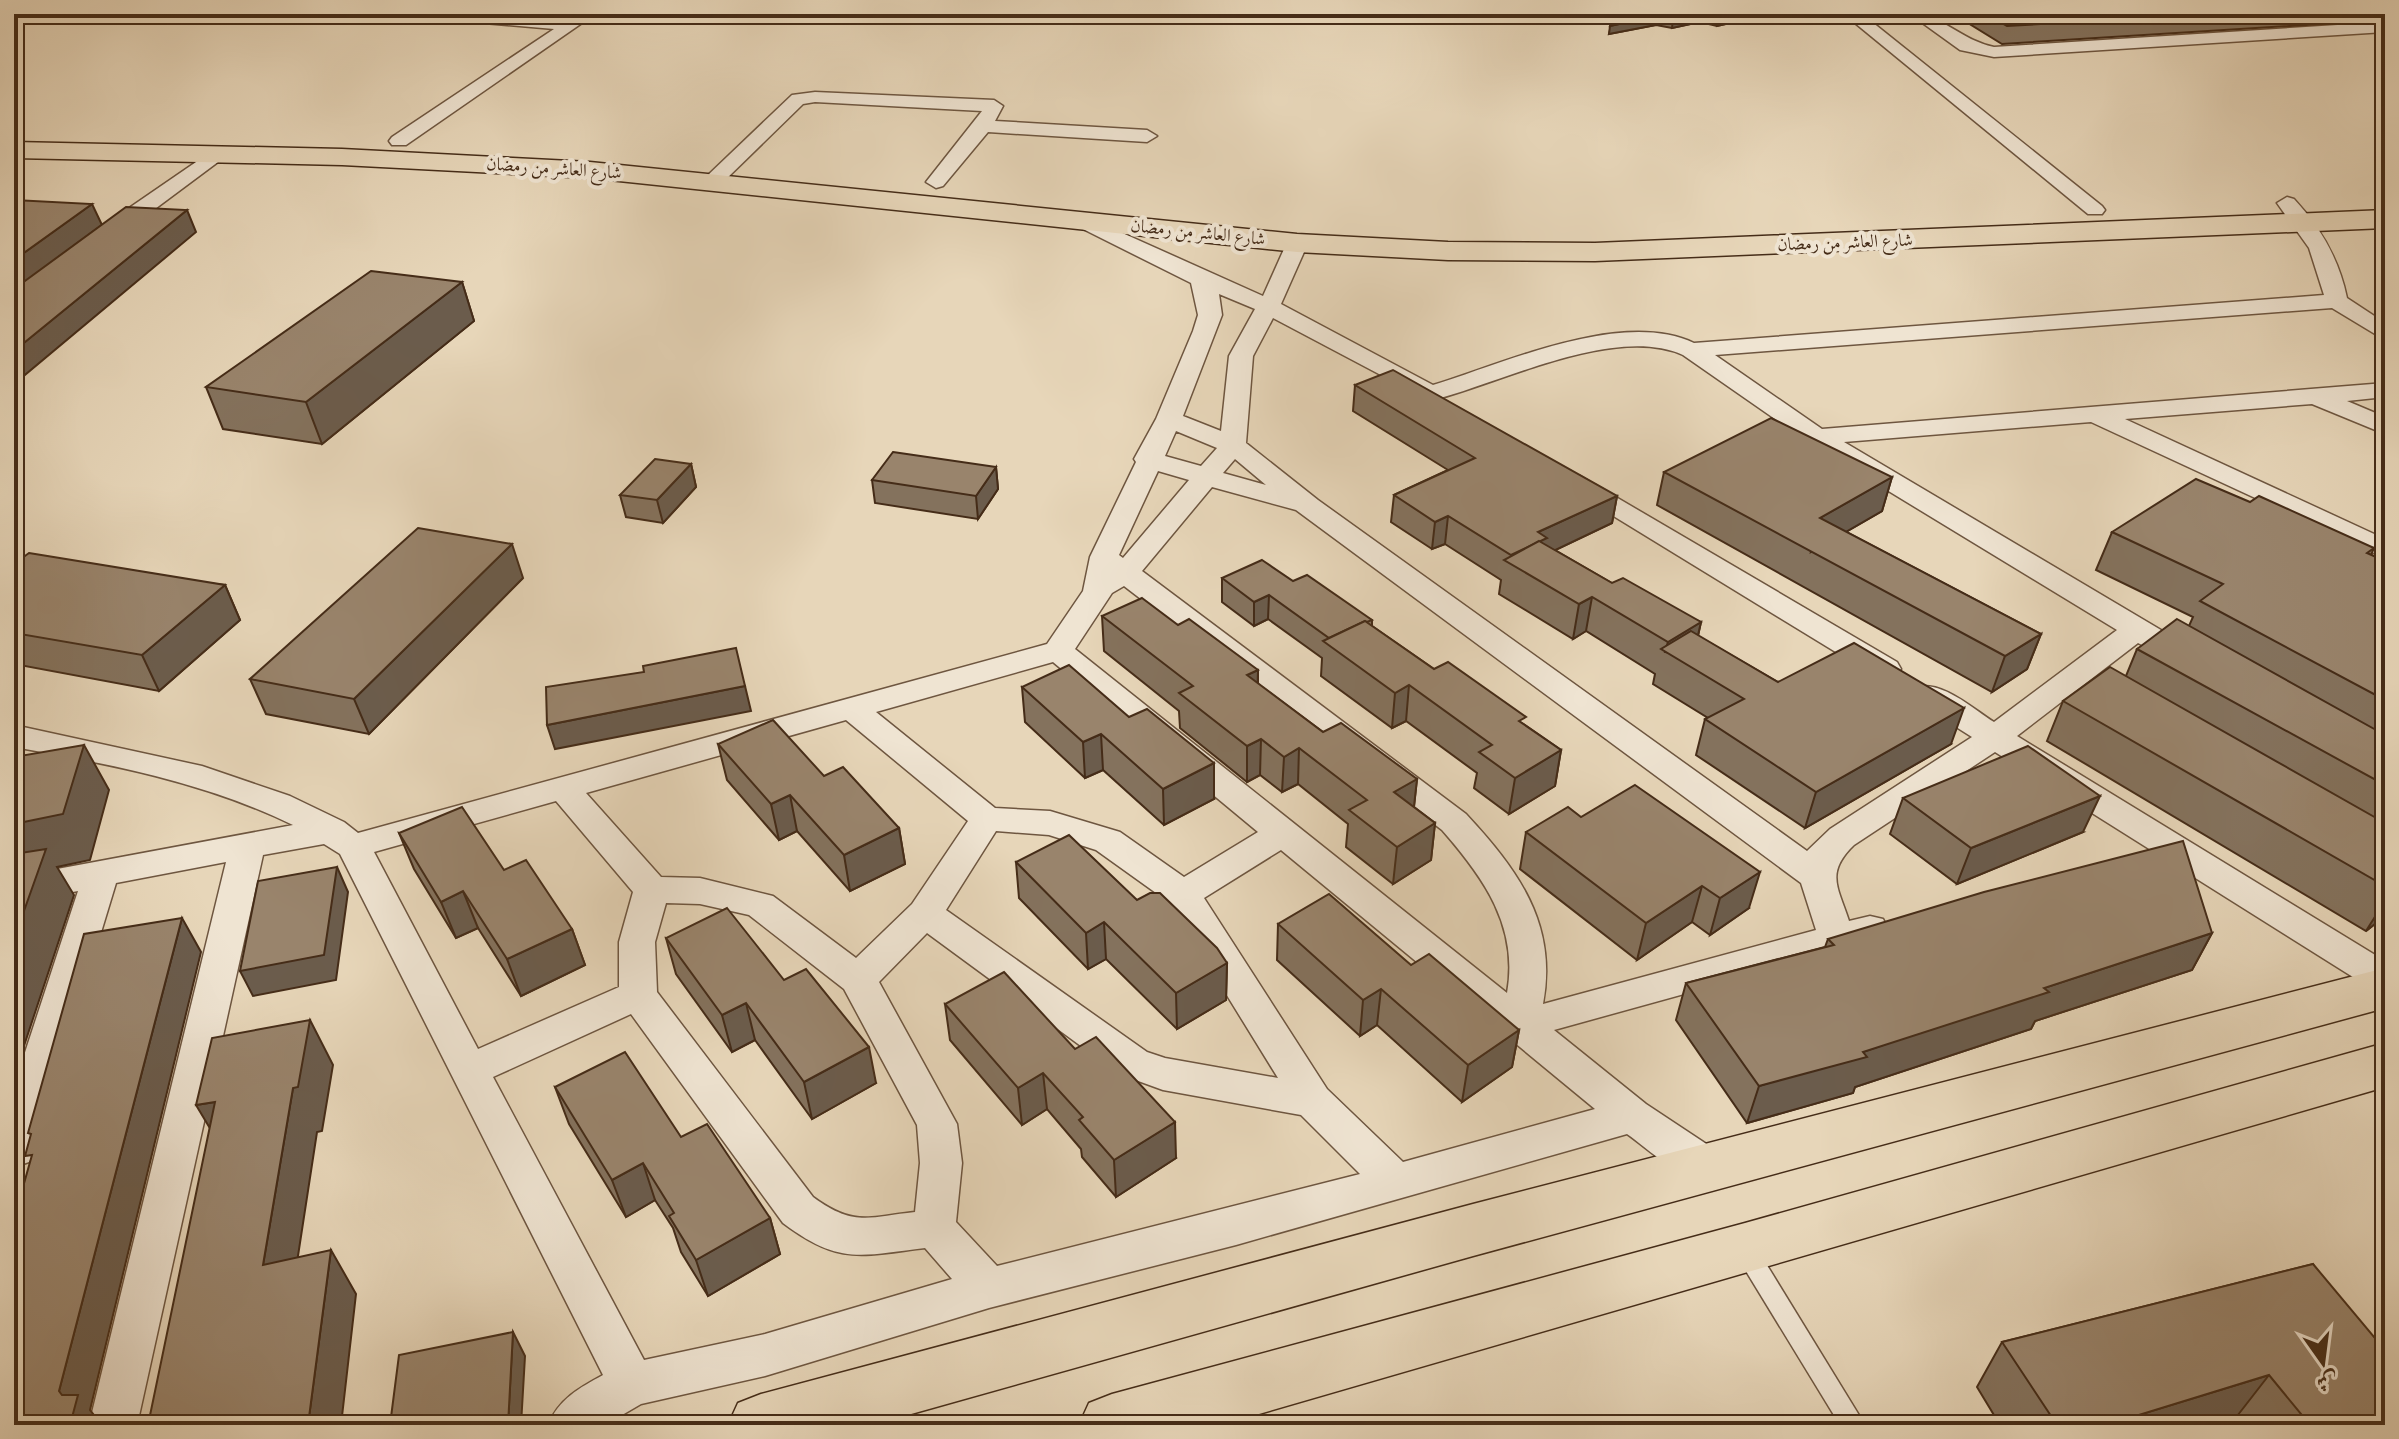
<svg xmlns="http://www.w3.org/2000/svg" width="2399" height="1439" viewBox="0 0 2399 1439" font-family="Alegreya,Amiri,serif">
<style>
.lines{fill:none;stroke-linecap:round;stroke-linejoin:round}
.service-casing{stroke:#6e5640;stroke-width:3}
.minor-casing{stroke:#6e5640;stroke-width:3}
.primary-casing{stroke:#452c18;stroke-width:3}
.service{fill:#efe4d2;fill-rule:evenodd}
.minor{fill:#efe4d2;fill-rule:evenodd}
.primary{fill:#e7d6b9;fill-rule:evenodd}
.wall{fill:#84725d;stroke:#452c18;stroke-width:2}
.shaded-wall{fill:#6b5c4c;stroke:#452c18;stroke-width:2}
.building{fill:#99846c;stroke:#452c18;stroke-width:2}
.labels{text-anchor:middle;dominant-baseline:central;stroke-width:8;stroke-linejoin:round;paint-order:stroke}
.far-street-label{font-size:18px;fill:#452c18;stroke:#efe4d2}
</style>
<rect width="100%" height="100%" fill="#e7d6b9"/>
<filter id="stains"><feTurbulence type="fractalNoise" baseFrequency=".0025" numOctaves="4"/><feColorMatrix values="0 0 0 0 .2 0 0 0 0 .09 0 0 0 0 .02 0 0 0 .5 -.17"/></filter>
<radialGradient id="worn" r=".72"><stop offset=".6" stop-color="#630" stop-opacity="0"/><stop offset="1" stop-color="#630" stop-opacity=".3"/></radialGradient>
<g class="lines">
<g class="service-casing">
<polygon id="service" points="1746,1241 1754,1244 1865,1425 1840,1425 1738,1258 1735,1251 1738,1244"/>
</g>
<g class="minor-casing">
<g id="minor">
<polygon points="429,14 497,14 567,20 576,14 595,14 406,145 392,145 389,141 392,137 554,29 437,19"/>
<polygon points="1844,14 1862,14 2102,206 2105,210 2102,214 2088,214"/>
<path d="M1910,14C1943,14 1960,40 1994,47L2385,22V32L1994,57L1960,50Z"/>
<polygon points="1950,14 2111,14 2103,19 2025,24 1958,19"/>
<polygon points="815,92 994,100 1003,106 995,121 1147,130 1157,136 1147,142 988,132 943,186 936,188 926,182 982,111 815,102 803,104 721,184 707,184 704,180 707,176 792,95"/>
<polygon points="215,149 225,155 222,159 116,238 100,238 97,233 100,228"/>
<path d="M2287,197L2294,199C2321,228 2339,259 2347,298L2385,323V340L2332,308L1715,355L1822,429L2385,383V397L2347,401L2385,417V434L2312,404L2125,419L2385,539V558L2091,422L1844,442L2198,652L2202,659L2198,666L2187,668L2138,643L2017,736L2385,961V993L2372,989L1995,752L1854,845C1825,873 1838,887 1849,921L1870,916L1883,919L1888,929L1883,939L1554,1030L1646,1104L1723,1155L1729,1167L1723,1179C1690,1191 1653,1152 1627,1134L1236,1245L989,1308L765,1376L641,1404L605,1425H548C559,1399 579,1388 603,1375L340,854L324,844L263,855L137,1425H89L226,862L116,883L35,1150L29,1162L14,1167V1086L78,891L14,903V877L293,825C205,782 109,764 14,747V725L202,766L290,796L344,822L358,833L1047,644L1083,591L1090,557L1136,462L1134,459L1156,419L1193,331L1198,315L1191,283L1073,224L1070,220L1080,214L1263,296L1289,238H1305L1308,243L1281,304L1433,385C1505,363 1622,309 1694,343L2324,295L2309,248L2277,203ZM1219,294L1255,309L1229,356L1221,431L1183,416L1222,315ZM1273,318L1430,401C1499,384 1615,324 1683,355L1808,442L2117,630L1994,722C1972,708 1942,680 1915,687L1910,694L1915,701L1972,737L1830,829L1807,851L1318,500L1246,443L1253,356ZM1176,431L1217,448L1201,466L1165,456ZM1235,459L1266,485L1223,473ZM1158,471L1189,480L1123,558L1119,555ZM1212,487L1296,510L1801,883L1816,930L1543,1004C1558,924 1518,870 1466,814L1142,571ZM1124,586L1442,830C1484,878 1519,927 1507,993L1075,649L1112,593ZM1053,662L1258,832L1184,877L1120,832L1050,811L995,808L876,712ZM846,720L968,821L912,904L856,958L773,896L700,878L661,877L586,793ZM556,801L633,892L619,942V987L478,1049L374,852ZM996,831L1049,835L1096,850L1170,903L1278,1078L1165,1058L1147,1052L946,910ZM1281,850L1595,1109L1403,1162L1327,1089L1204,898ZM666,903L700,904L749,915L844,989L917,1125L920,1163L915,1212C868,1217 854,1227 813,1197L657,992L655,942ZM927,933L1119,1074L1163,1090L1301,1115L1360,1174L997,1266L956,1222L962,1163L957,1124L879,982ZM631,1014L783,1223C839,1265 859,1256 925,1248L952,1279L765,1334L644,1360L493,1077Z"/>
<polygon points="1580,476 1897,662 1901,669 1897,676 1886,679 1875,676 1571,490 1567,484 1571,478"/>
</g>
</g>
<g class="primary-casing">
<g id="primary">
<polygon points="14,142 342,149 590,162 1297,234 1448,242 1595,243 2385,210 2385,228 1595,261 1448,260 1297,252 590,178 342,165 14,158"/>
<polygon points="2385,968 2385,1008 1473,1256 872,1425 728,1425 738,1403 761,1394 1473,1204"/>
<polygon points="2385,1043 2385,1087 1221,1425 1079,1425 1089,1403 1112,1394 1745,1223"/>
</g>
</g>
<use href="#service" class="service"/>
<use href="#minor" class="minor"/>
<use href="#primary" class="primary"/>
</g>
<g class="wall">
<polygon points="1614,14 1770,14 1717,26 1700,22 1672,28 1656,25 1609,34"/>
<polygon points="1970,14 2385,14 2385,20 2002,44 1968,23"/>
<polygon points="462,282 474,321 322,444 223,429 206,387"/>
<polygon points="1355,385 1617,496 1612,523 1555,550 1612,583 1701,622 1698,636 1778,682 1951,744 1805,828 1696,755 1705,719 1708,718 1653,684 1655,674 1586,631 1573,639 1499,594 1501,580 1445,544 1432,549 1391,522 1394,495 1448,470 1353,411"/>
<polygon points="691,464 696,487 663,523 626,517 620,495"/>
<polygon points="996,467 998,489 978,519 875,503 872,480"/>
<polygon points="1664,472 1892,477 1882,511 1846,532 2041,634 2027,669 1992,692 1657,505"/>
<polygon points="2112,532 2374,548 2371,555 2385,561 2385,916 2366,931 2047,741 2063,701 2126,676 2137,649 2189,626 2193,617 2096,570"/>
<polygon points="14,564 225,585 240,620 159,691 14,664"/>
<polygon points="523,578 369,734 266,714 250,679"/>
<polygon points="1222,578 1293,581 1372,620 1372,626 1434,669 1525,725 1561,750 1555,786 1509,814 1474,788 1477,773 1406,721 1392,728 1321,676 1322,658 1268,619 1254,626 1222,602"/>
<polygon points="1102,616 1178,625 1258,670 1258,684 1323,732 1417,779 1414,807 1435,823 1431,860 1393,884 1346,847 1348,824 1298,784 1282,792 1260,775 1247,782 1180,728 1179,711 1104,651"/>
<polygon points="1022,687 1214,799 1164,825 1103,770 1085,778 1025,722"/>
<polygon points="718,744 824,776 899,828 905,864 850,891 797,831 779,840 727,780"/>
<polygon points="1903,798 2083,832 1957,884 1890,834"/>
<polygon points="1581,817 1749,908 1710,935 1692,922 1637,960 1520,869 1526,832"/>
<polygon points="399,833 504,870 572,929 585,965 521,996 478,928 456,938 414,869"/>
<polygon points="1016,862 1137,900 1227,963 1226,1000 1177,1029 1106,959 1088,969 1019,898"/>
<polygon points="1278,924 1519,1030 1512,1067 1462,1102 1377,1025 1360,1036 1277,960"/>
<polygon points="2212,933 2192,970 2035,1021 2031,1029 1855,1087 1853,1093 1747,1123 1676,1020 1686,983 1825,947 1828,939"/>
<polygon points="666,938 784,980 876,1083 812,1119 755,1040 732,1052 676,974"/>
<polygon points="945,1004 1176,1158 1116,1197 1082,1157 1081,1149 1047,1109 1022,1125 950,1040"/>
<polygon points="555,1087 681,1137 770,1218 780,1254 708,1296 681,1252 673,1228 655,1200 626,1217 569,1124"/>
<polygon points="2313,1264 2385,1425 2238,1425 2234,1420 2218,1425 2000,1425 1977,1387 2002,1342"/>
</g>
<g class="shaded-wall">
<polygon points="1342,14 1370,14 1342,20"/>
<polygon points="1702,14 1700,22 1672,28 1673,19"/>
<polygon points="1733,14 1770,14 1717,26 1718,17"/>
<polygon points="1657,16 1656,25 1609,34 1610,26"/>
<polygon points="92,204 102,225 14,290 14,260"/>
<polygon points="187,210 196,232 14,384 14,351"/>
<polygon points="462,282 474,321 322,444 306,402"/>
<polygon points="691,464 696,487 663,523 657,500"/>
<polygon points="996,467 998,489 978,519 976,496"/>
<polygon points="1892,477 1882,511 1811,552 1820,518"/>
<polygon points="1617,496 1612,523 1545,555 1538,532"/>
<polygon points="1448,516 1445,544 1432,549 1435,522"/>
<polygon points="512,544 523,578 369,734 354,699"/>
<polygon points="225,585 240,620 159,691 142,655"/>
<polygon points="1269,595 1268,619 1254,626 1254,602"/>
<polygon points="1592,597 1586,631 1573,639 1579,604"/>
<polygon points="1701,622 1693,657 1665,652 1668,642"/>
<polygon points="2041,634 2027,669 1992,692 2005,656"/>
<polygon points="1258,670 1257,705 1247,675"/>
<polygon points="1409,685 1406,721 1392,728 1395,693"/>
<polygon points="745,686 751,711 555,749 547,725"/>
<polygon points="1964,708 1951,744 1805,828 1816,792"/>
<polygon points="1101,734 1103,770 1085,778 1083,742"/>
<polygon points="1261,739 1260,775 1247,782 1247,746"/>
<polygon points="84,745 109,790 90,860 57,867 74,895 14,1076 14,824"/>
<polygon points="1299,748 1298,784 1282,792 1284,757"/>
<polygon points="1561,750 1555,786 1509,814 1515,778"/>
<polygon points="1214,763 1214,799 1164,825 1163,789"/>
<polygon points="1417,779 1413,815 1394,792"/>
<polygon points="790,795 797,831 779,840 771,804"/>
<polygon points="2100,796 2083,832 1957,884 1971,848"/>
<polygon points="1435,823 1431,860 1393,884 1397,847"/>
<polygon points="899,828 905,864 850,891 844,855"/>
<polygon points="337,867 348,892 336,980 253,996 240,971"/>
<polygon points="1760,872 1749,908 1710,935 1720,898"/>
<polygon points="1702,886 1692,922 1637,960 1646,923"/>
<polygon points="463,891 478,928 456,938 441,902"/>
<polygon points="2385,901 2385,916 2366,931"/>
<polygon points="182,918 201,952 90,1410 102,1425 70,1425 59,1391"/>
<polygon points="1104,922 1106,959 1088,969 1086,933"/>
<polygon points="572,929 585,965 521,996 507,959"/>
<polygon points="2212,933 2192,970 2035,1021 2031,1029 1855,1087 1853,1093 1747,1123 1759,1086 1863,1052 2044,988"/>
<polygon points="1227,963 1226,1000 1177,1029 1176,993"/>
<polygon points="1381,989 1377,1025 1360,1036 1363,1000"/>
<polygon points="746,1003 755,1040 732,1052 722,1015"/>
<polygon points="310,1020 333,1065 322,1131 317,1132 290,1308 263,1265 293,1088"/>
<polygon points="1519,1030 1512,1067 1462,1102 1468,1065"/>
<polygon points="869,1047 876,1083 812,1119 804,1082"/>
<polygon points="1043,1073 1047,1109 1022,1125 1018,1088"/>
<polygon points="215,1102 223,1150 196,1105"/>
<polygon points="1175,1122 1176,1158 1116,1197 1114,1160"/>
<polygon points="643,1163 655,1200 626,1217 612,1180"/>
<polygon points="770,1218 780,1254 708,1296 696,1260"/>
<polygon points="331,1250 356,1294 341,1425 308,1425"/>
<polygon points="513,1332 525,1356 521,1425 508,1425"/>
<polygon points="2269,1375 2234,1420 2218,1425 2127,1425 2132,1417"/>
</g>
<g class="building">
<polygon points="1614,14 1701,14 1673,19 1657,16 1610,26"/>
<polygon points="1702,14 1733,14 1718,17"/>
<polygon points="1986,14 2215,14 2007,26"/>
<polygon points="14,200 92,204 14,260"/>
<polygon points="126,207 187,210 14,351 14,289"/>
<polygon points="371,271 462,282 306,402 206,387"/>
<polygon points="1393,370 1617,496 1538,532 1547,538 1511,555 1448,516 1435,522 1394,495 1475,458 1355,385"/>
<polygon points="1771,418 1892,477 1820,518 2041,634 2005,656 1664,472"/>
<polygon points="893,452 996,467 976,496 872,480"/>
<polygon points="655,459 691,464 657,500 620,495"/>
<polygon points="2196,479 2250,502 2259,496 2374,548 2367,553 2385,561 2385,700 2200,601 2223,584 2112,532"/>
<polygon points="418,528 512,544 354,699 250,679"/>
<polygon points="1539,541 1612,583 1623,578 1701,622 1668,642 1592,597 1579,604 1504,560"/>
<polygon points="29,553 225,585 142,655 14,633 14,564"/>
<polygon points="1262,560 1293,581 1307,575 1372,620 1367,622 1365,621 1329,638 1269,595 1254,602 1222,578"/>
<polygon points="1142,598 1178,625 1189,619 1258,670 1247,675 1323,732 1341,723 1417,779 1394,792 1435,823 1397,847 1349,810 1367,800 1299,748 1284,757 1261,739 1247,746 1179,693 1193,686 1102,616"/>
<polygon points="2177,619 2385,735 2385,785 2137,649"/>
<polygon points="1365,621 1434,669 1448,662 1526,717 1519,721 1561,750 1515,778 1479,752 1492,745 1409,685 1395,693 1323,641"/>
<polygon points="1691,631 1778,682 1854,643 1964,708 1816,792 1705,719 1744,699 1661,649"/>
<polygon points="736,648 745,686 547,725 546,687 644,672 643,666"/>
<polygon points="1069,665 1129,717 1147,709 1214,763 1163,789 1101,734 1083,742 1022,687"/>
<polygon points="2110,667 2385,823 2385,886 2063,701"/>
<polygon points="773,720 824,776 843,767 899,828 844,855 790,795 771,804 718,744"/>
<polygon points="84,745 63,814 14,824 14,757"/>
<polygon points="2028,746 2100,796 1971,848 1903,798"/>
<polygon points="1635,785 1760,872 1720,898 1702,886 1646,923 1526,832 1568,807 1581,817"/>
<polygon points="462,807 504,870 526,860 572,929 507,959 463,891 441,902 399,833"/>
<polygon points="1069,835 1137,900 1150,893 1160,893 1217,948 1227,963 1176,993 1104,922 1086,933 1016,862"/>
<polygon points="2183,841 2212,933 2044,988 2049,992 1863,1052 1867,1057 1759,1086 1686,983 1834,945 1828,939 1984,892"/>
<polygon points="46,849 14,939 14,854"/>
<polygon points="337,867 324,955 240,971 258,881"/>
<polygon points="1329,894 1411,965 1429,954 1519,1030 1468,1065 1381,989 1363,1000 1278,924"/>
<polygon points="727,908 784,980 806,969 869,1047 804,1082 746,1003 722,1015 666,938"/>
<polygon points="182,918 59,1391 62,1395 78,1395 70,1425 14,1425 14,1219 32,1155 25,1156 31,1134 28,1133 84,934"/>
<polygon points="1004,972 1075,1049 1096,1037 1175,1122 1114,1160 1079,1120 1083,1117 1043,1073 1018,1088 945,1004"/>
<polygon points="310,1020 298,1087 293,1088 263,1265 331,1250 308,1425 148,1425 215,1102 196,1105 212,1038"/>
<polygon points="625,1052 681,1137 707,1124 770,1218 696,1260 669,1216 674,1213 643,1163 612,1180 555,1087"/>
<polygon points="2313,1264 2385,1350 2385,1425 2310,1425 2269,1375 2132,1417 2137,1425 2057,1425 2002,1342"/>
<polygon points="513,1332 508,1425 390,1425 399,1355"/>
</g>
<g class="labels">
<g class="far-street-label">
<text transform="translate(554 168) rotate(4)">شارع العاشر من رمضان</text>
<text transform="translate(1198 232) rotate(6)">شارع العاشر من رمضان</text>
<text transform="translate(1845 242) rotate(-2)">شارع العاشر من رمضان</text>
</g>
</g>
<rect width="2399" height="1439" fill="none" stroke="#e7d6b9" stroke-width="48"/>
<rect x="16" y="16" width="2367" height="1407" fill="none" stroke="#452c18" stroke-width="4"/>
<rect x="24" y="24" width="2351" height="1391" fill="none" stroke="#452c18" stroke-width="2"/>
<g transform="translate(2323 1363) rotate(166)" stroke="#efe4d2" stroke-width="6" paint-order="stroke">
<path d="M0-6L14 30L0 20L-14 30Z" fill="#452c18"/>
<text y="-12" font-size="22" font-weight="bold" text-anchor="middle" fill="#452c18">ش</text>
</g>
<rect width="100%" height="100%" filter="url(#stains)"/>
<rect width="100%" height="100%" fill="url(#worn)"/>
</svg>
